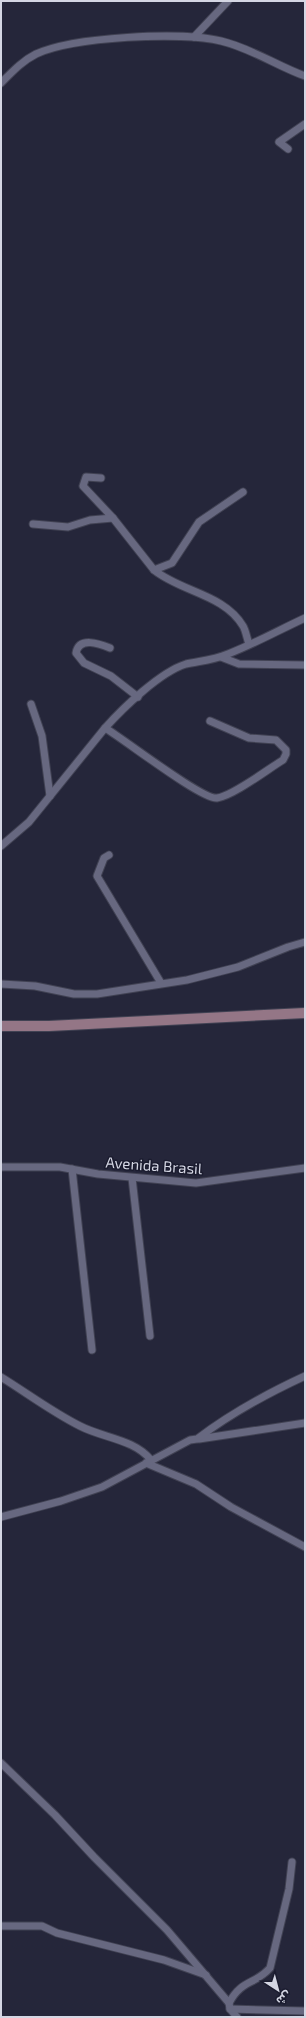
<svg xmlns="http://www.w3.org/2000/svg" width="306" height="2018" viewBox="0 0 306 2018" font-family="'Exo 2','Noto Sans Arabic',sans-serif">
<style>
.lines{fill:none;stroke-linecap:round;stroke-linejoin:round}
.minor-casing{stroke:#414253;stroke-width:9}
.secondary-casing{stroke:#414253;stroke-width:12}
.minor{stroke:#676880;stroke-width:7}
.secondary{stroke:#947686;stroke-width:10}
.labels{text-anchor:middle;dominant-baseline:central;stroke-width:3;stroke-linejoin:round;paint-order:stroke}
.street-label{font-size:15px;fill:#d4d6e3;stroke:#1b1c2f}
</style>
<rect width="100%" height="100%" fill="#25263a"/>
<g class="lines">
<g class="minor-casing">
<g id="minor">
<polyline points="194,37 228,1"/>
<path d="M1,83C12,72 22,61 36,54C73,37 181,31 221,41C251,48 277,66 305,76"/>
<polyline points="288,149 279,142 305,124"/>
<polyline points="101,478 86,477 83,486 113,518"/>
<path d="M33,524L68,527L90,520L113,518L154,570C181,592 224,594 243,626C246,631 247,639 249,644"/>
<polyline points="154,570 172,563 199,522 243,492"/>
<path d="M110,648C100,644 79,636 76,653L84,663L111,676L138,697"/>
<polyline points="221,657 239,664 305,665"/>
<polyline points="31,704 42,736 50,796"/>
<path d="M105,728C123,708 160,672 186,664C200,661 214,660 228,654C254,644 279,630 305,618"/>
<path d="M1,846L29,822L105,728C124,739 202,800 217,798C233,796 268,769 283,760L286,754V750L276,740L249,738L210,721"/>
<polyline points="109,855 104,858 97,876 161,983"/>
<polyline points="1,984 35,986 74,994 97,994 187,980 238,967 288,947 305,942"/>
<polyline points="1,1167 60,1167 98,1174 196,1183 305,1168"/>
<polyline points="72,1169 92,1350"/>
<polyline points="132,1178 150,1336"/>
<path d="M1,1377C27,1393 52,1412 80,1426C103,1438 134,1439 151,1460"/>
<polyline points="199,1439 305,1423"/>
<polyline points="146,1463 196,1484 231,1507 305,1547"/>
<path d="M1,1517L61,1501L102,1487L190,1440L197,1439C231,1413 266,1394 305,1376"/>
<polyline points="1,1763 55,1815 94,1857 167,1930 229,2003 230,2009 237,2017"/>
<polyline points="1,1926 42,1926 57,1933 164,1960 206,1975"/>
<path d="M229,2003C242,1979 255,1985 270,1968L289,1889L292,1862"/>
<polyline points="230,2009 305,2011"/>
</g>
</g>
<g class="secondary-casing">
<polyline id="secondary" points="1,1026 49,1026 305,1013"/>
</g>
<use href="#minor" class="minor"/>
<use href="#secondary" class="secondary"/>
</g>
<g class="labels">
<g class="street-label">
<text transform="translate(154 1165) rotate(4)">Avenida Brasil</text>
</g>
</g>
<rect width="306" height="2018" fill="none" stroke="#d4d6e3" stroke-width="4"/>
<g transform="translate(278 1990) rotate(144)" stroke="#1b1c2f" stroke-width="3" paint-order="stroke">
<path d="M0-3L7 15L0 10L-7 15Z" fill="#d4d6e3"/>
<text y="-6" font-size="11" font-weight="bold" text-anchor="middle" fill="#d4d6e3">ش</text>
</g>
</svg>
